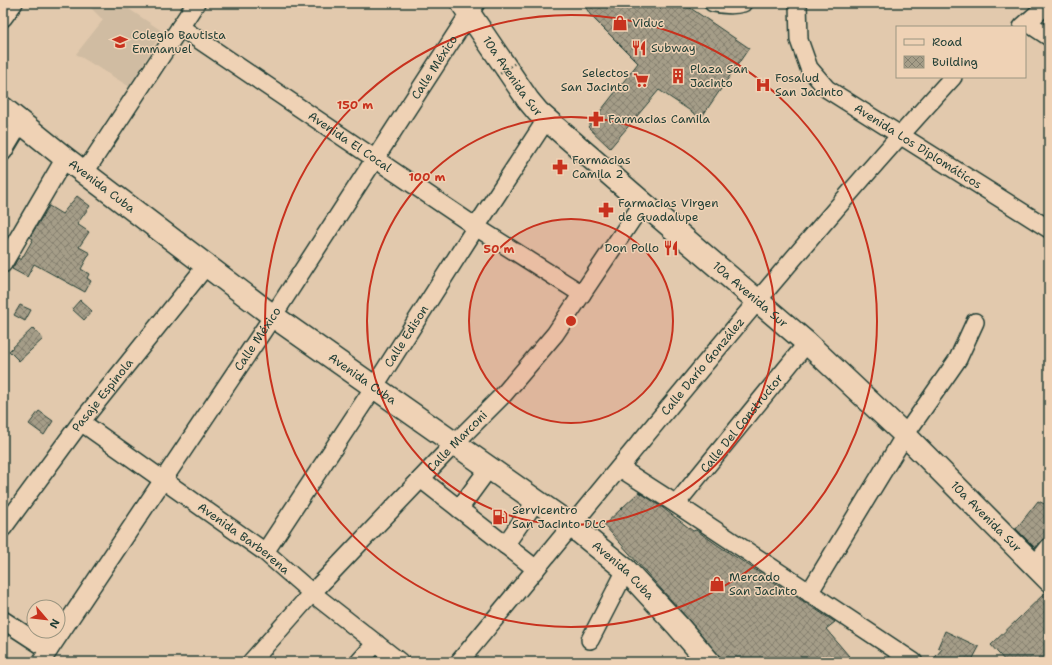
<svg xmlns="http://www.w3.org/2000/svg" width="1052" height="665" viewBox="0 0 1052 665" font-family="'Shantell Sans',sans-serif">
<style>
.built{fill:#d0bca2}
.building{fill:url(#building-cross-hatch);stroke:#1f3d34}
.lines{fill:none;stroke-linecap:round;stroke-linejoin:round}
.minor-casing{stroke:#1f3d34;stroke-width:20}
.major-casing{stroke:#1f3d34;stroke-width:25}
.minor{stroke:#efd2b5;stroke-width:17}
.major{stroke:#efd2b5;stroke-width:22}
.path-bridge{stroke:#1f3d34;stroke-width:2.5;stroke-dasharray:1 3;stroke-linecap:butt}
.ring{fill:none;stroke:#c8321e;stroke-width:2}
.labels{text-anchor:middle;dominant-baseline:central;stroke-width:3;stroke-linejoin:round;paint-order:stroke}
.poi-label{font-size:12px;fill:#1f3d34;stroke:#efd2b5;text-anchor:start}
.street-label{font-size:12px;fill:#1f3d34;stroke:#efd2b5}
.centre{fill:#c8321e;stroke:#efd2b5;stroke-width:2}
.ring-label{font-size:12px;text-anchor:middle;font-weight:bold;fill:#c8321e;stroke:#efd2b5;stroke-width:3;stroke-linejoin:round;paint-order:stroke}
</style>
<defs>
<pattern id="building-cross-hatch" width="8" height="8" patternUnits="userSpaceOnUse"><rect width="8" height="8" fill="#a59d88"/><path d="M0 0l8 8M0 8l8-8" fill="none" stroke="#868170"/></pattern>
</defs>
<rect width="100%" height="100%" fill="#e2c9ad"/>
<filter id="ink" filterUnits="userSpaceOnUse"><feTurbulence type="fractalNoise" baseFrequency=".025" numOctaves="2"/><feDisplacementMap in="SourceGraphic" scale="8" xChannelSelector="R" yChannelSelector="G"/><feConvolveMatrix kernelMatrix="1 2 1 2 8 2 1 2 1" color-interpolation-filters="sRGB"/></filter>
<g filter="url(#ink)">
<polygon class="built" points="86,3 134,3 129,9 162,31 130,87 76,54 103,20"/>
<g class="building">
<polygon points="583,3 683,3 749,48 701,118 659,90 610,148 588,127 638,63 591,16"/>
<polygon points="77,196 90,206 77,224 89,232 79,247 90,253 81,269 89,274 87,278 91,281 85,292 34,264 27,277 12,269 18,258 21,260 33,239 30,237 49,206 62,214"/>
<polygon points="80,300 92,311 84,320 72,309"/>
<polygon points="20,305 31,310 25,321 14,315"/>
<polygon points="33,328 43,339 19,361 9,351"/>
<polygon points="39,411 53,421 44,435 29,424"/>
<polygon points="639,492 663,508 693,531 696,530 719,546 835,622 826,629 854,662 724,662 687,618 604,525"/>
<polygon points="1038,501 1049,506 1049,534 1048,537 1041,541 1035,548 1016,529"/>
<polygon points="1046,592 1049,592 1049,662 1006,662 991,645"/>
<polygon points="945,631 979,647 971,662 931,662 942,649 938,647"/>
</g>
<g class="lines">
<g class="minor-casing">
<g id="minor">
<path d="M713,3C724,5 733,6 743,3"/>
<path id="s1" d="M798,3L799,40L809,68L827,89L1049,229"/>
<polyline points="3,18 14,3"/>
<polyline points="1028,23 1049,37"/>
<path id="s2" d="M180,27L476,227L582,294"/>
<polyline points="1022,27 1049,3"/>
<polyline points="3,152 21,122"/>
<polyline points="85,172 196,3"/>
<polyline points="3,264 65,158"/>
<path id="s3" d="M81,422L265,552L312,593L400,662"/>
<polyline points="620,468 676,504 914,662"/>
<polyline points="421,479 536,569"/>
<path id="s4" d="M676,504L807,343"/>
<polyline points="459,509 489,468"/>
<path id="s5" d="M3,528L81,422L206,266"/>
<polyline points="505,545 536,501"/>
<path id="s6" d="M265,552L374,387L476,227L546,120"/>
<polyline points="1035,565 1049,547"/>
<polyline points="809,593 905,435 958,359 975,322"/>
<polyline points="3,620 49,650"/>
<polyline points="590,640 626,570"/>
<path id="s7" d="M41,662L273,316L476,3"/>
<path id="s8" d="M251,662L312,593L454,444L504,394L555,334L643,203"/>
<polyline points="359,662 376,643"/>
<path id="s9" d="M459,662C622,466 781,265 953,77"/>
</g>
</g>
<g class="major-casing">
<g id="major">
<path id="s10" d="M462,3L528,100L538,112L643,203L807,343L905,435L1049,580"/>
<path id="s11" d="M3,108L65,158L273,316L572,526L626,570L678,626L709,662"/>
</g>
</g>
<use href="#minor" class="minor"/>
<use href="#major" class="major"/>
<polyline class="path-bridge" points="497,76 518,61"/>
</g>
</g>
<circle cx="571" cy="321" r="102" fill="#c8321e" fill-opacity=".12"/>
<g class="ring">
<circle cx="571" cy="321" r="102"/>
<circle cx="571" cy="321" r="204"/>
<circle cx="571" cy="321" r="306"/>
</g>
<defs>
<g id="shop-bare" transform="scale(1.2)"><path d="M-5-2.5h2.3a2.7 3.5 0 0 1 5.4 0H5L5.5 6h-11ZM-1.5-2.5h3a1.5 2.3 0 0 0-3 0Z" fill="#c8321e" stroke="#efd2b5" stroke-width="2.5" paint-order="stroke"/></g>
<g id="school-bare" transform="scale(1.2)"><path d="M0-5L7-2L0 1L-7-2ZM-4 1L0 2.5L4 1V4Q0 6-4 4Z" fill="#c8321e" stroke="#efd2b5" stroke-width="2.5" paint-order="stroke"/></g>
<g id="restaurant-bare" transform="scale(1.2)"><path d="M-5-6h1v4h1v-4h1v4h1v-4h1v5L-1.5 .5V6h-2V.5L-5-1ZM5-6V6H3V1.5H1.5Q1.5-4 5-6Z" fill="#c8321e" stroke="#efd2b5" stroke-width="2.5" paint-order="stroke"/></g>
<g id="building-bare" transform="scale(1.2)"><path d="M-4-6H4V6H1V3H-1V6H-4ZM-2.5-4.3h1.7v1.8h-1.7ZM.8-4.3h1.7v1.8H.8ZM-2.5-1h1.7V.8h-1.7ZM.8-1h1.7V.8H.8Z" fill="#c8321e" stroke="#efd2b5" stroke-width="2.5" paint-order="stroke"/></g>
<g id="supermarket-bare" transform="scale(1.2)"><path d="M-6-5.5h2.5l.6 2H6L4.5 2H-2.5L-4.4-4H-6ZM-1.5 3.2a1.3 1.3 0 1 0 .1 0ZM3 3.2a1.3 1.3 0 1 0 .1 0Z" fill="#c8321e" stroke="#efd2b5" stroke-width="2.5" paint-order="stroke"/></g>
<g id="hospital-bare" transform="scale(1.2)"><path d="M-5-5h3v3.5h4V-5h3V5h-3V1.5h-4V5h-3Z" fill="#c8321e" stroke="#efd2b5" stroke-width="2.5" paint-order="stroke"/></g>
<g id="pharmacy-bare" transform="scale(1.2)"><path d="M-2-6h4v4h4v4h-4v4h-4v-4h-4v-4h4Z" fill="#c8321e" stroke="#efd2b5" stroke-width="2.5" paint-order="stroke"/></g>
<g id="fuel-bare" transform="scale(1.2)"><path d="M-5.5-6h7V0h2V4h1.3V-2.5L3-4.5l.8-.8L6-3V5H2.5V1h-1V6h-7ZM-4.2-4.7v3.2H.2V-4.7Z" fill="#c8321e" stroke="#efd2b5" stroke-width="2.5" paint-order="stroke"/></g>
</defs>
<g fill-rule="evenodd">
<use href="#shop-bare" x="620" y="23"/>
<use href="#school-bare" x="120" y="42"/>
<use href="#restaurant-bare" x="639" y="48"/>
<use href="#building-bare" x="678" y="76"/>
<use href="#supermarket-bare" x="641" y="80"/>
<use href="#hospital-bare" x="763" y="85"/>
<use href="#pharmacy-bare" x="596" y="119"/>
<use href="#pharmacy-bare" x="560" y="167"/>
<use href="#pharmacy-bare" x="606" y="210"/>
<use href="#restaurant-bare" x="671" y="248"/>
<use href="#fuel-bare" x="500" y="517"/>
<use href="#shop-bare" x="717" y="584"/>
</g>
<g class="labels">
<g class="poi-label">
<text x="632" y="23">Viduc</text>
<text x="132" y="35">Colegio Bautista<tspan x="132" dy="14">Emmanuel</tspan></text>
<text x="651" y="48">Subway</text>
<text x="690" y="69">Plaza San<tspan x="690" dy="14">Jacinto</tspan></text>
<text x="629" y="73" text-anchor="end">Selectos<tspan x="629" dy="14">San Jacinto</tspan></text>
<text x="775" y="78">Fosalud<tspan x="775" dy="14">San Jacinto</tspan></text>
<text x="608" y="119">Farmacias Camila</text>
<text x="572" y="160">Farmacias<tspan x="572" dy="14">Camila 2</tspan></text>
<text x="618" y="203">Farmacias Virgen<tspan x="618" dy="14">de Guadalupe</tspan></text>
<text x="659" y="248" text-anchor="end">Don Pollo</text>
<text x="512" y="510">Servicentro<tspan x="512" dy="14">San Jacinto DLC</tspan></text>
<text x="729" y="577">Mercado<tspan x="729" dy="14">San Jacinto</tspan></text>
</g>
<g class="street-label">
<text stroke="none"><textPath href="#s7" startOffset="713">Calle México</textPath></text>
<text stroke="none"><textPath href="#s10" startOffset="89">10a Avenida Sur</textPath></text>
<text stroke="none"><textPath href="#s2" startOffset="205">Avenida El Cocal</textPath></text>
<text stroke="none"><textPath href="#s1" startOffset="202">Avenida Los Diplomáticos</textPath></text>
<text stroke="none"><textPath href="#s11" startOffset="126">Avenida Cuba</textPath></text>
<text stroke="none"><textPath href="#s10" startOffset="413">10a Avenida Sur</textPath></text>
<text stroke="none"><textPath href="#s6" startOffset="258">Calle Edison</textPath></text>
<text stroke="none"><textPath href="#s7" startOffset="389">Calle México</textPath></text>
<text stroke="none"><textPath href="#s9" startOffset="383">Calle Darío González</textPath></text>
<text stroke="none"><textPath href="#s11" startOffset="450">Avenida Cuba</textPath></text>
<text stroke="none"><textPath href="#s5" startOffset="166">Pasaje Espinola</textPath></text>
<text stroke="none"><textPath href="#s4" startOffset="104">Calle Del Constructor</textPath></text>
<text stroke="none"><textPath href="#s8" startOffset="302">Calle Marconi</textPath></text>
<text stroke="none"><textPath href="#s10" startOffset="737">10a Avenida Sur</textPath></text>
<text stroke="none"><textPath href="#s3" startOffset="200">Avenida Barberena</textPath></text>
<text stroke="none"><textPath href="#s11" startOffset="774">Avenida Cuba</textPath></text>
</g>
</g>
<circle cx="571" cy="321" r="6" class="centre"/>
<g class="ring-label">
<text x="355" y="109">150 m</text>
<text x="427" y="181">100 m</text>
<text x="499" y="253">50 m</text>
</g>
<rect width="1052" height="665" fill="none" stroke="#efd2b5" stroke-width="16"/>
<rect x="8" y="8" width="1036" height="649" fill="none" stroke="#1f3d34" stroke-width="1.5" filter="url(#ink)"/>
<rect x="896" y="26" width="130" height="52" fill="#efd2b5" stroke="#9c9681"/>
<rect x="904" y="39" width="20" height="6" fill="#efd2b5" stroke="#9c9681"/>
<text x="932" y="46" font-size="12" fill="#1f3d34">Road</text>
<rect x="904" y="56" width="20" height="12" fill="url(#building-cross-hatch)" stroke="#9c9681"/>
<text x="932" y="66" font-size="12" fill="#1f3d34">Building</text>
<g transform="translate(46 619) rotate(118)"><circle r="19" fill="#efd2b5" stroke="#9c9681"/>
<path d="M0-3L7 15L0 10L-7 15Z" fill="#c8321e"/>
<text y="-6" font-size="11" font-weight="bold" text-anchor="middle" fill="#1f3d34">N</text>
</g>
</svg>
